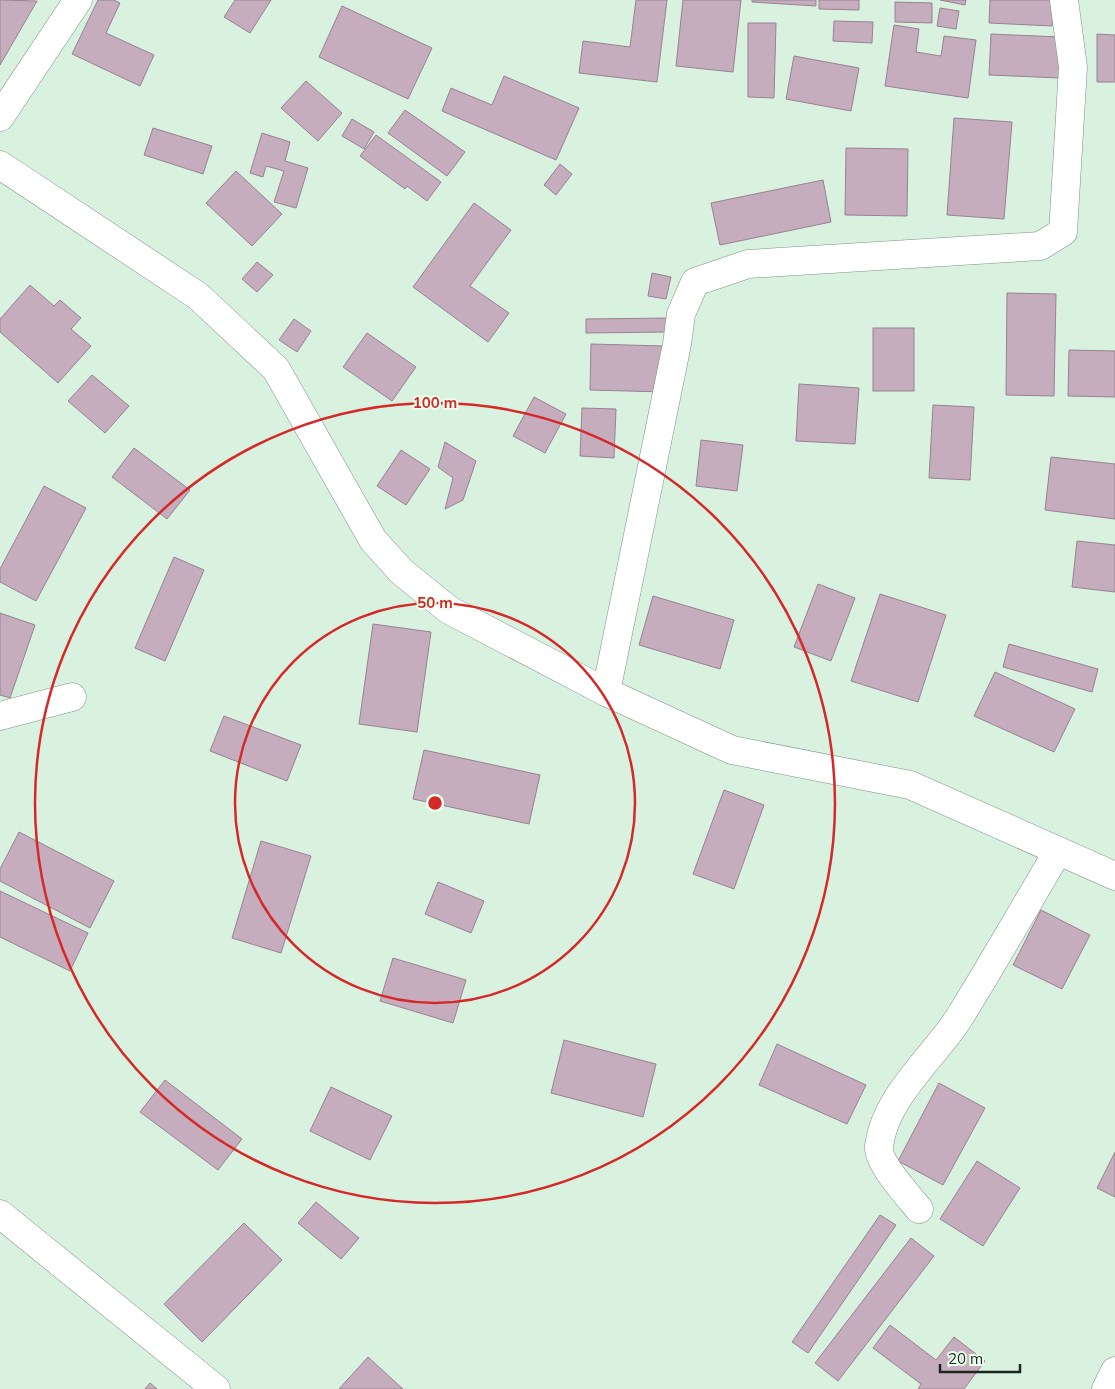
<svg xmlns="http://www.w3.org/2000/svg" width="1115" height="1389" viewBox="0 0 1115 1389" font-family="Mulish,sans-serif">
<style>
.building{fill:#c5adbe;stroke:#988192}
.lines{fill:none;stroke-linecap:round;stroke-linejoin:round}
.street-casing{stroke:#7c9482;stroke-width:29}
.secondary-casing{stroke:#7c9482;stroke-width:29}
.street{stroke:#fff;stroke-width:28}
.secondary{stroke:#fff;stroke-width:28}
.ring{fill:none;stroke:#d62828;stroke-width:2.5}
.centre{fill:#d62828;stroke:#eafeee;stroke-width:2.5}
.ring-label{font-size:15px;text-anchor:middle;font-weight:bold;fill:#d62828;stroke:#eafeee;stroke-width:4;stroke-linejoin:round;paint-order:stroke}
</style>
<rect width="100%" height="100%" fill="#d9f2df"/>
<g class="building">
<polygon points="0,0 37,1 0,65"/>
<polygon points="98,0 114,0 120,3 106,33 154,55 140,86 72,54"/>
<polygon points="235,0 271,0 250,33 224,17"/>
<polygon points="636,0 667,0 657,82 579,73 583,41 630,47"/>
<polygon points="683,0 741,0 733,72 676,66"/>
<polygon points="752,0 816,0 816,6 752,2"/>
<polygon points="819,0 859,0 859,10 819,9"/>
<polygon points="940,0 966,0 965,5"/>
<polygon points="990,0 1054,0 1052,26 989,23"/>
<polygon points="895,2 932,3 932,23 895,22"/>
<polygon points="342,6 432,48 408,99 319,57"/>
<polygon points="940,8 959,11 956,29 937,26"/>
<polygon points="834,21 873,22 872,43 833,41"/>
<polygon points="748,23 776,23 774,98 748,97"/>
<polygon points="894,25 919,29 916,52 941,56 944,36 976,40 968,98 885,86"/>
<polygon points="991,34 1061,37 1060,78 989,75"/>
<polygon points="1097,34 1115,35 1115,82 1097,82"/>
<polygon points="794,56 859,68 851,111 786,99"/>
<polygon points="504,76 579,108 556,160 442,111 451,88 492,105"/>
<polygon points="306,81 342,113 318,141 281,108"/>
<polygon points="405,110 465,152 447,176 388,133"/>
<polygon points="954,118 1012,122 1004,219 947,215"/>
<polygon points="352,119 374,132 364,149 342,136"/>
<polygon points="153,128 212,146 203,174 144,155"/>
<polygon points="262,133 290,142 285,161 308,168 296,208 274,202 284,171 266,166 263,177 250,173"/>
<polygon points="376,135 441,182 427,201 407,186 405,189 360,156"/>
<polygon points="846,148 908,149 907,216 845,215"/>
<polygon points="560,164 572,174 556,195 544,185"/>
<polygon points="236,171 282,214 252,246 206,203"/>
<polygon points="823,180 831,222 720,245 711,203"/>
<polygon points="474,203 511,230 470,286 509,313 488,342 413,287"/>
<polygon points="257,262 273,275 257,292 242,279"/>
<polygon points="652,273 671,277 666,299 648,296"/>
<polygon points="30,285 54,306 60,300 81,318 71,329 91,346 58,383 0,332 0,319"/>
<polygon points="1007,293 1056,294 1054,396 1006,395"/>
<polygon points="668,318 668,332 586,333 586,319"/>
<polygon points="294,319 311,331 297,352 279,340"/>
<rect x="873" y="328" width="41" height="63"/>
<polygon points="367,333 416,367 392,401 343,367"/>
<polygon points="591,344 664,346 664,392 590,390"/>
<polygon points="1069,350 1115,351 1115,397 1068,396"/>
<polygon points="92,375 129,406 105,433 68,401"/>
<polygon points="799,384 859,388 855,444 796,441"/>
<polygon points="534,397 566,414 545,453 513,436"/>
<polygon points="933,405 974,407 970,480 929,478"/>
<polygon points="582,408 616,409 614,458 580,456"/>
<polygon points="701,440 743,445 737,491 696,486"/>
<polygon points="445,442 476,461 463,500 445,509 453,478 438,467"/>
<polygon points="134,448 190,490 167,519 112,477"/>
<polygon points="401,450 430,469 406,505 377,486"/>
<polygon points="1051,457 1115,464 1115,519 1045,510"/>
<polygon points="44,486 86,508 36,601 0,582 0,569"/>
<polygon points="1077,541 1115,545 1115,592 1072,587"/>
<polygon points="174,557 204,570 165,661 135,648"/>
<polygon points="818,584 855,598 831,661 794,647"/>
<polygon points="880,594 946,615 918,702 851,681"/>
<polygon points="653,596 734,620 720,669 639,645"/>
<polygon points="0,613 35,625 10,698 0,695"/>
<polygon points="373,624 431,632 417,732 359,724"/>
<polygon points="1009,644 1098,669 1092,692 1003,667"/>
<polygon points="995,672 1075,709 1054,752 974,716"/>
<polygon points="224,716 301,745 287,781 210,751"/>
<polygon points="424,750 540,775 529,824 413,799"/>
<polygon points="724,790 764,805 734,889 693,874"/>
<polygon points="19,832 114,881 90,928 0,881 0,869"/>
<polygon points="261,841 311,856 281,953 232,938"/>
<polygon points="438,882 484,901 471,933 425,914"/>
<polygon points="0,891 88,933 70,971 0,937"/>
<polygon points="1041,910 1090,935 1062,989 1013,965"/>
<polygon points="393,958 466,980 453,1023 380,1001"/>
<polygon points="564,1040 656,1064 643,1117 551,1093"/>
<polygon points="777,1044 866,1085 847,1124 759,1085"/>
<polygon points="165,1080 242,1139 218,1170 140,1112"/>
<polygon points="939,1083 985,1108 943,1185 898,1161"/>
<polygon points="331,1087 392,1116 370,1160 310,1131"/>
<polygon points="1115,1152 1115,1197 1097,1188"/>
<polygon points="977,1161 1020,1188 983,1246 940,1219"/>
<polygon points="316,1202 359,1238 341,1259 298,1223"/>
<polygon points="880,1215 896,1225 808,1353 792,1342"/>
<polygon points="244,1223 282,1260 202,1342 164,1304"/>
<polygon points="911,1238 934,1256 838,1381 815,1363"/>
<polygon points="890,1325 936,1360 954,1337 985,1361 964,1389 918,1389 921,1384 873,1348"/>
<polygon points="368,1357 403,1389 339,1389"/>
<polygon points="150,1383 157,1389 145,1389"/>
</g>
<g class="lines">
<g class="street-casing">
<g id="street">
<polyline points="0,117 78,0"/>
<polyline points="0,165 198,296 276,369 373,540 402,572 449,610 606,692 732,750 910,785 1115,876"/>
<polyline points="606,692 677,344 681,314 695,282 748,264 1040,246 1063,232 1073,67 1064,0"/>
<polyline points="0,716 72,697"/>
<path d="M919,1209C909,1197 877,1162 879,1146C885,1097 933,1058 959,1018C993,963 1025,907 1058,851"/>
<polyline points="1106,1389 1115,1371"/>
</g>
</g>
<g class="secondary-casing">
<polyline id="secondary" points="0,1214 216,1389"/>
</g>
<use href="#street" class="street"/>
<use href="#secondary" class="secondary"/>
</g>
<g class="ring">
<circle cx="435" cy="803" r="200"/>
<circle cx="435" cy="803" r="400"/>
</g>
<circle cx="435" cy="803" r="8" class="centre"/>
<g class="ring-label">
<text x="435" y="408">100 m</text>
<text x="435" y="608">50 m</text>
</g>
<path d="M940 1364v8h80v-8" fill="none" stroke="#1c251e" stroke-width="2.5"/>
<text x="948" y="1364" font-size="15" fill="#1c251e" stroke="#eafeee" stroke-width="4" paint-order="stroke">20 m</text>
</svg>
